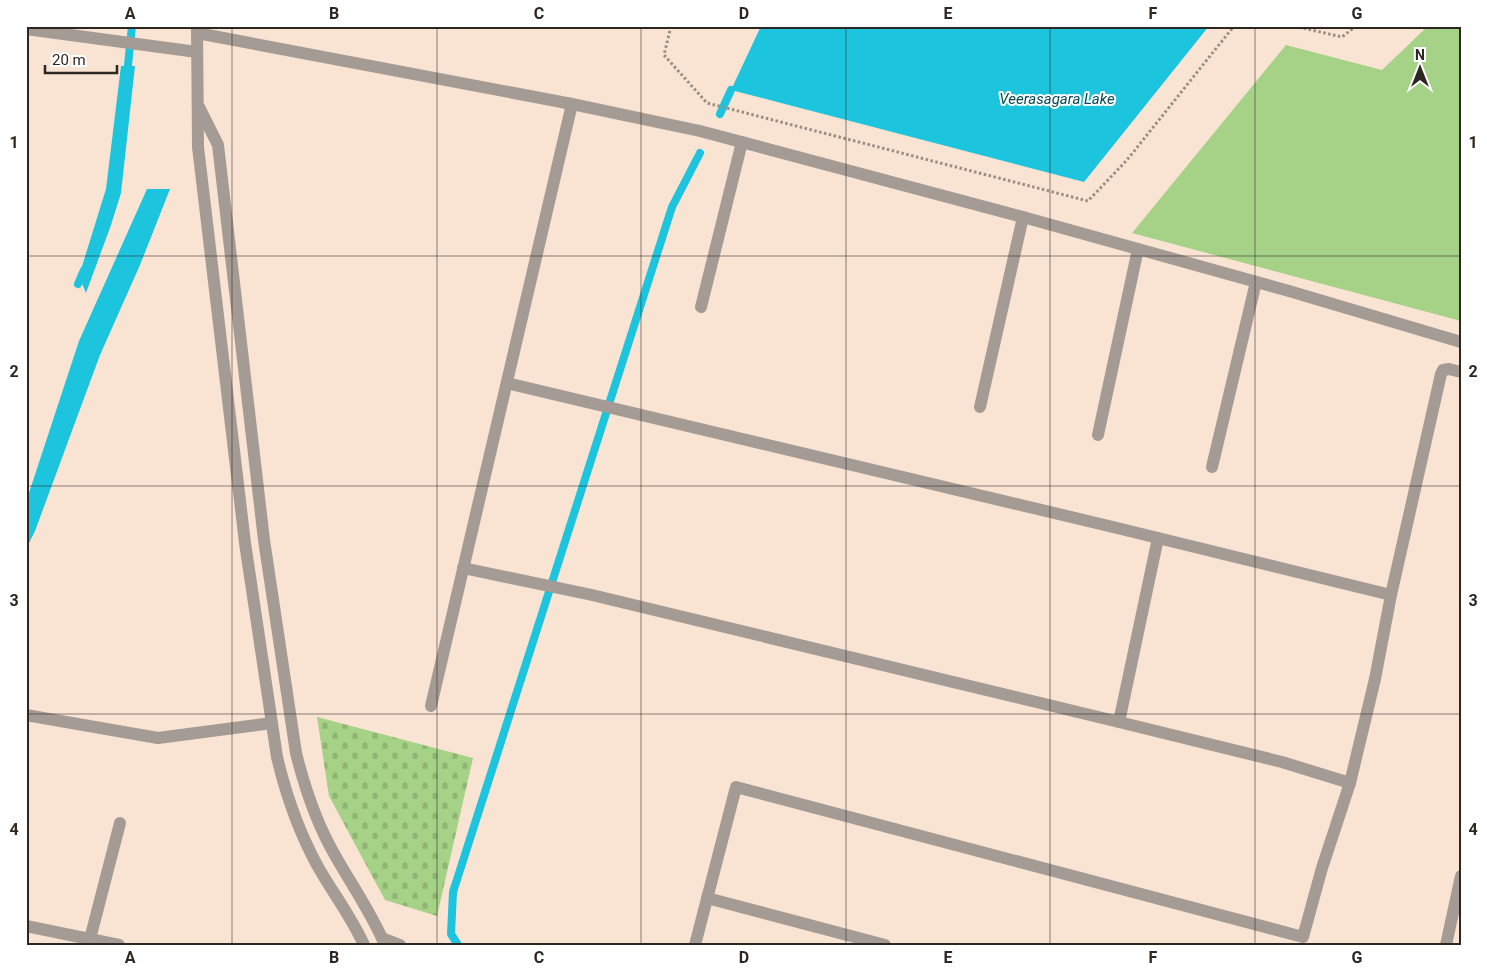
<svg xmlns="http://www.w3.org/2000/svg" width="1487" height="971" viewBox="0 0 1487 971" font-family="Roboto,sans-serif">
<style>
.grass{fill:#a6d287}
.cemetery{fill:url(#cemetery-stones)}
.water{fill:#1cc4dd}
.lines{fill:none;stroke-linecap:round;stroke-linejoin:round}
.stream{stroke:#1cc4dd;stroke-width:8}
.path{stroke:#9c8d81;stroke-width:3;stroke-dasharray:2.5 2.5;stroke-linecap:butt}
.minor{stroke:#a59b95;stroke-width:12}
.grid{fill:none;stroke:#2e2620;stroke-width:1;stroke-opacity:0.55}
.labels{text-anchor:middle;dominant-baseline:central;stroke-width:4;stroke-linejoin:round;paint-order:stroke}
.water-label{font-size:15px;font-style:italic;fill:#074a55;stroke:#fff}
.neatline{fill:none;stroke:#2e2620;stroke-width:2}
.grid-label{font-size:16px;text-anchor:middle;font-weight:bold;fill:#2e2620}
</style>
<defs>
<pattern id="cemetery-stones" width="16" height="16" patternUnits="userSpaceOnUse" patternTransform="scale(1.25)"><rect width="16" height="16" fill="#a6d287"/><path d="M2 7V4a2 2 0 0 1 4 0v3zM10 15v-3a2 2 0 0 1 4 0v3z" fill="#8fb474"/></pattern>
</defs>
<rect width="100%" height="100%" fill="#f9e4d3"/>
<polygon class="grass" points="1428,26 1461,26 1461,321 1132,233 1286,45 1382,70"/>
<polygon class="cemetery" points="317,717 473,758 437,916 385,900 329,796"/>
<g class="water">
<polygon points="761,26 1209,26 1084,182 731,90"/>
<polygon points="121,66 135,66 121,193 111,225 86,293 79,276 106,189"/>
<polygon points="147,189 170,189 140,265 100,355 35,531 26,549 26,502 79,341"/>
</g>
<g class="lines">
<g class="stream">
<polyline points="127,75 132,26"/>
<polyline points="720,114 731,90"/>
<polyline points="78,284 84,270"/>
<polyline points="458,945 451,934 453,892 672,207 700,153"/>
</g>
<g class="path">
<polyline points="671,26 664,55 707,103 1088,201 1127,160 1234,26"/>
<polyline points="1294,26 1342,37 1356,26"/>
</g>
<g class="minor">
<path d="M197,26L198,147L245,543L277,757C286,795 298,830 317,865C332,892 351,916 364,945"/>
<polyline points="26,29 197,52"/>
<polyline points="197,33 572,104 700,131 1023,217 1289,291 1461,342"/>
<path d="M199,107L218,145L264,540L296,753C305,789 317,825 336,857C353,887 372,914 385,945"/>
<polyline points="701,307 742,142"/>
<polyline points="507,383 1113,527 1391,595 1441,374 1443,370 1449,369 1461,372"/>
<polyline points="980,407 1023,217"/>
<polyline points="1098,435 1138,249"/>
<polyline points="1212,467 1256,282"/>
<polyline points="463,568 592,595 1119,722 1158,538"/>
<polyline points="431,706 572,104"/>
<polyline points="26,715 158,738 272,723"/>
<polyline points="1119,722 1282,762 1350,783 1375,679 1391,595"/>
<polyline points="707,898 885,945"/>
<polyline points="26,926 119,945"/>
<polyline points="382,938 400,945"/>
<polyline points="90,939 120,823"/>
<polyline points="695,945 736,787 1303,937 1322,868 1350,783"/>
<polyline points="1446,945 1461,876"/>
</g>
</g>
<path class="grid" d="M232,26V945M437,26V945M641,26V945M846,26V945M1050,26V945M1255,26V945M26,256H1461M26,486H1461M26,714H1461"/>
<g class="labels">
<g class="water-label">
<text x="1057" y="99">Veerasagara Lake</text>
</g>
</g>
<rect width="1487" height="971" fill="none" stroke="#ffffff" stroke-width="55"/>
<g transform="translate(1420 68)" stroke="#ffffff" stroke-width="4" paint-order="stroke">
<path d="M0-4L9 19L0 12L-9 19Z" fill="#2e2620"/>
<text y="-8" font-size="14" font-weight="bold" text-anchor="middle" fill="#2e2620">N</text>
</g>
<path d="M45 65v8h72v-8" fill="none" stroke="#2e2620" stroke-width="2.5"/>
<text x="52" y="65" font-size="15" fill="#2e2620" stroke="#ffffff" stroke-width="4" paint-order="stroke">20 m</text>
<rect x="28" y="28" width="1432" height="916" class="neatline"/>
<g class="grid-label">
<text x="130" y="19">A</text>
<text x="334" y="19">B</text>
<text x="539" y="19">C</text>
<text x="744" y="19">D</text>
<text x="948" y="19">E</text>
<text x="1153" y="19">F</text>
<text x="1357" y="19">G</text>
<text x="14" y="148">1</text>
<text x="1473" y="148">1</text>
<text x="14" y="377">2</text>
<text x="1473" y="377">2</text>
<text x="14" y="606">3</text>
<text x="1473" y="606">3</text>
<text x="14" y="835">4</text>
<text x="1473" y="835">4</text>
<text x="130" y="963">A</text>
<text x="334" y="963">B</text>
<text x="539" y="963">C</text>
<text x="744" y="963">D</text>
<text x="948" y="963">E</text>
<text x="1153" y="963">F</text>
<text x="1357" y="963">G</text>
</g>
</svg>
